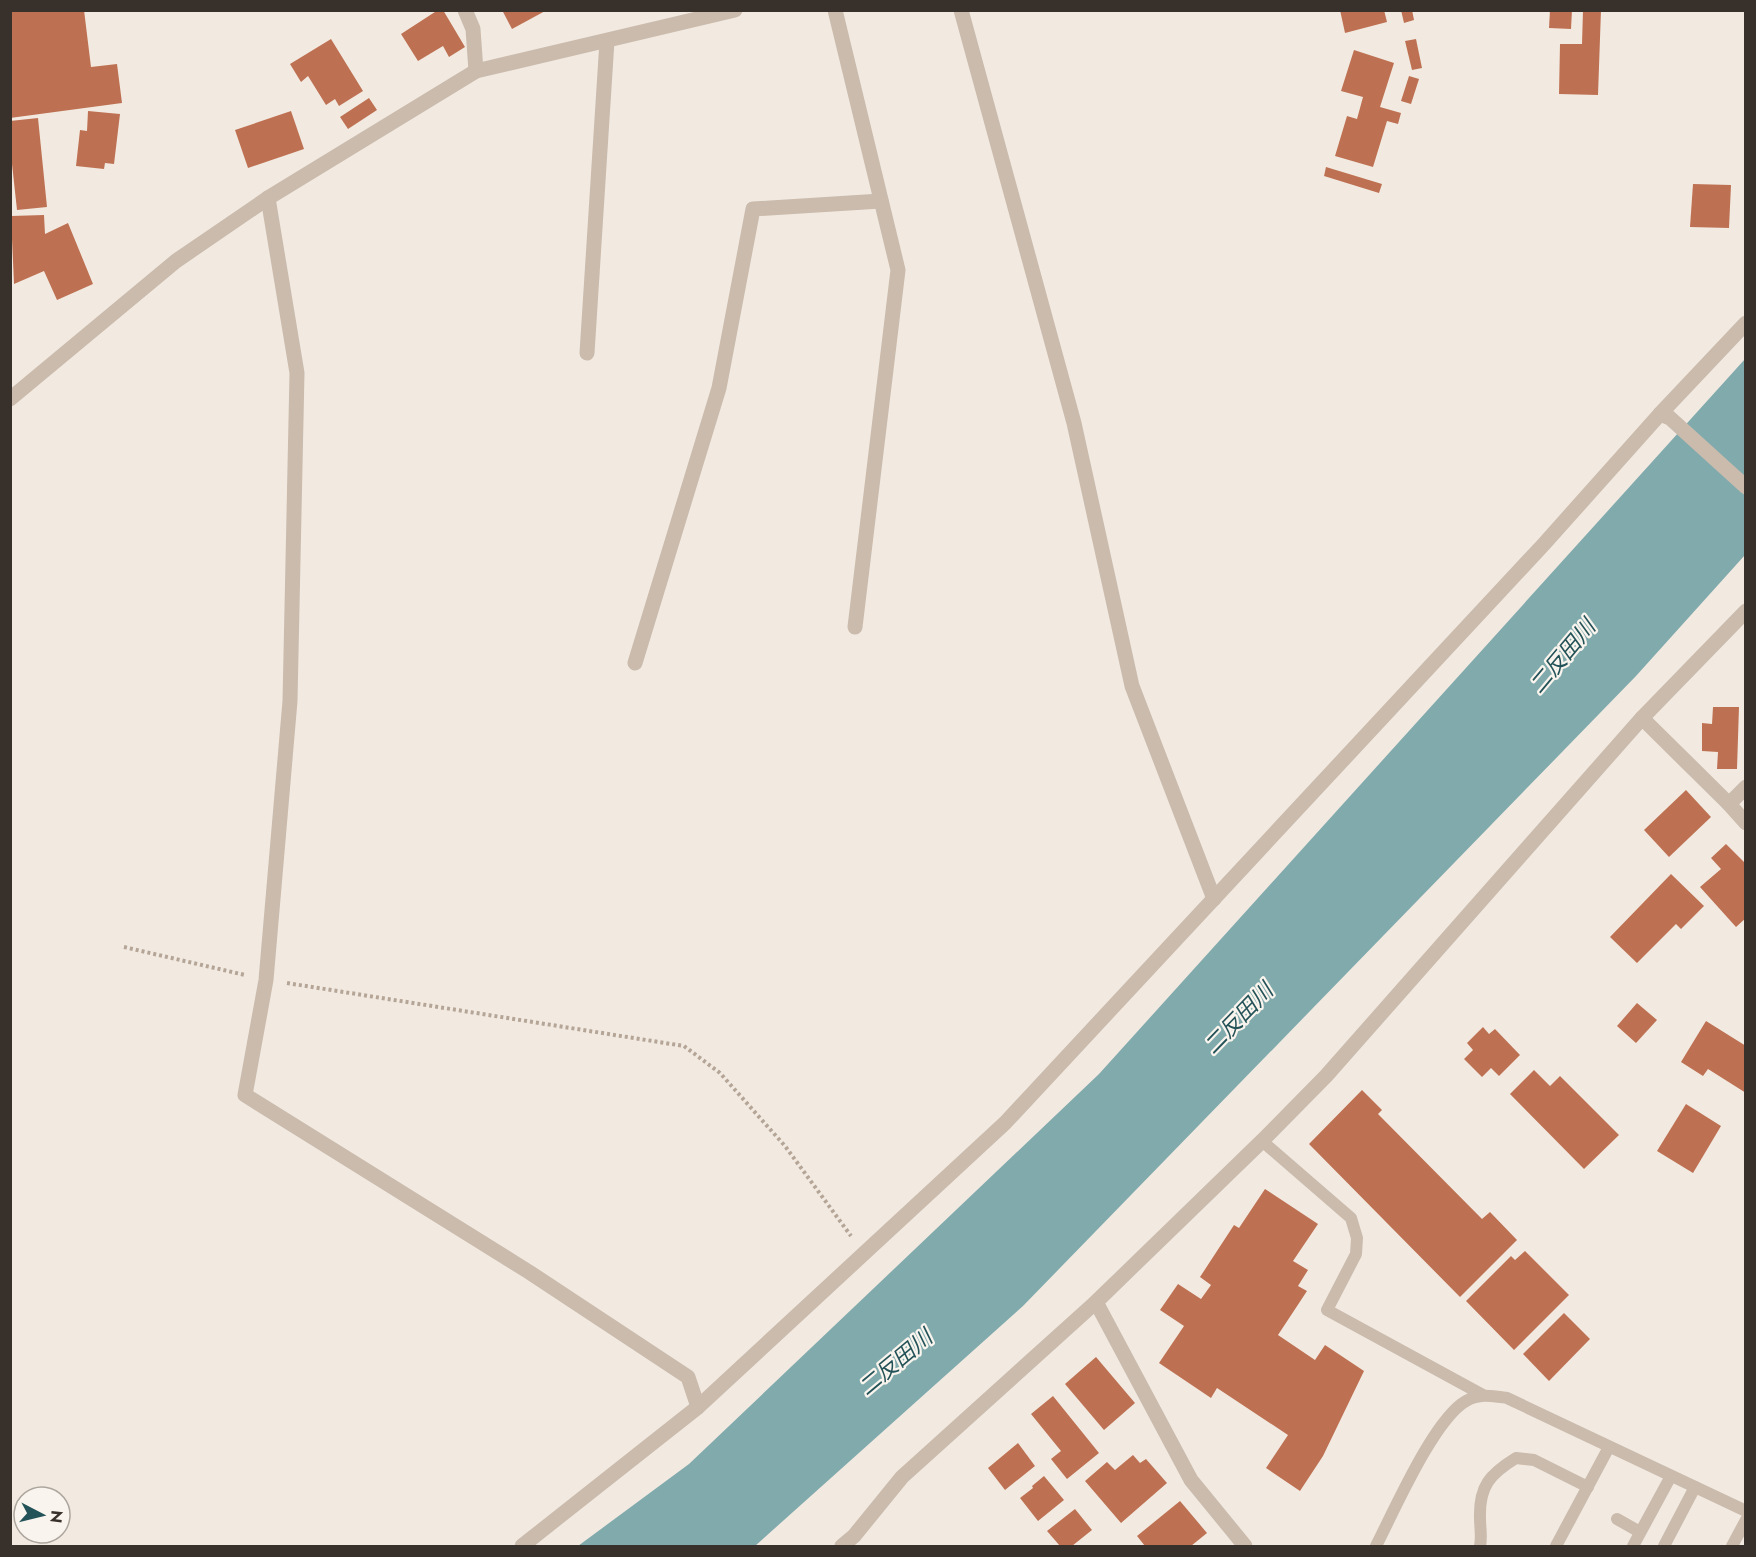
<svg xmlns="http://www.w3.org/2000/svg" width="1756" height="1557" viewBox="0 0 1756 1557" font-family="Jost,'Noto Sans JP',sans-serif">
<style>
.water{fill:#81aaad}
.building{fill:#be7152}
.lines{fill:none;stroke-linecap:round;stroke-linejoin:round}
.path{stroke:#b5a597;stroke-width:4;stroke-dasharray:3 3;stroke-linecap:butt}
.service{stroke:#cabbad;stroke-width:12}
.minor{stroke:#cabbad;stroke-width:15}
.tertiary{stroke:#cabbad;stroke-width:15}
.labels{text-anchor:middle;dominant-baseline:central;stroke-width:4.5;stroke-linejoin:round;paint-order:stroke}
.water-label{font-size:22px;font-style:italic;fill:#235258;stroke:#f9f4ed}
</style>
<rect width="100%" height="100%" fill="#f2eae1"/>
<polygon class="water" points="1745,359 1745,555 1636,676 1023,1306 755,1546 578,1546 689,1464 1099,1074"/>
<g class="building">
<polygon points="10,10 84,10 91,67 117,64 122,103 10,118"/>
<polygon points="438,10 443,10 465,47 449,57 443,46 418,61 401,34"/>
<polygon points="502,10 547,10 512,29"/>
<polygon points="1340,10 1384,10 1387,22 1345,33"/>
<polygon points="1401,10 1412,10 1414,20 1404,23"/>
<polygon points="1550,10 1572,10 1571,29 1549,28"/>
<polygon points="1583,10 1601,10 1598,95 1559,94 1560,44 1582,44"/>
<polygon points="331,39 363,91 339,106 335,99 326,105 308,76 301,82 290,64"/>
<polygon points="1416,39 1422,68 1412,70 1405,41"/>
<polygon points="1354,50 1394,63 1380,107 1401,113 1398,124 1387,121 1373,167 1335,156 1347,116 1357,119 1363,97 1341,91"/>
<polygon points="1409,76 1419,79 1411,104 1401,101"/>
<polygon points="369,98 377,110 348,129 340,117"/>
<polygon points="88,111 120,114 114,164 105,163 104,169 76,166 80,130 87,131"/>
<polygon points="291,111 304,149 248,168 235,130"/>
<polygon points="38,118 47,207 17,210 10,146 10,121"/>
<polygon points="1326,167 1382,184 1379,193 1324,176"/>
<polygon points="1693,184 1731,185 1729,228 1690,227"/>
<polygon points="44,215 45,234 68,223 93,284 57,300 44,271 14,284 11,216"/>
<polygon points="1713,707 1739,707 1737,769 1717,769 1718,752 1702,751 1702,723 1712,724"/>
<polygon points="1686,790 1711,817 1669,857 1644,830"/>
<polygon points="1726,844 1746,864 1746,918 1736,927 1700,887 1721,869 1711,858"/>
<polygon points="1671,874 1704,906 1681,929 1676,924 1637,963 1610,937"/>
<polygon points="1637,1003 1657,1020 1636,1043 1617,1026"/>
<polygon points="1706,1021 1746,1046 1746,1093 1708,1069 1703,1076 1681,1062"/>
<polygon points="1483,1027 1489,1034 1495,1029 1520,1055 1499,1076 1491,1068 1482,1077 1464,1059 1473,1050 1467,1043"/>
<polygon points="1534,1070 1550,1086 1560,1076 1619,1135 1584,1169 1510,1094"/>
<polygon points="1362,1090 1382,1110 1378,1114 1482,1219 1490,1212 1517,1240 1460,1297 1309,1144"/>
<polygon points="1686,1104 1721,1126 1693,1173 1657,1151"/>
<polygon points="1265,1189 1318,1224 1293,1261 1308,1270 1298,1286 1307,1291 1278,1335 1315,1360 1325,1345 1364,1371 1323,1456 1300,1491 1266,1468 1288,1435 1217,1388 1211,1398 1159,1363 1184,1326 1160,1310 1178,1284 1201,1299 1211,1285 1200,1277 1234,1225 1239,1228"/>
<polygon points="1525,1251 1569,1295 1514,1350 1466,1301 1511,1256 1515,1260"/>
<polygon points="1564,1313 1590,1339 1549,1381 1523,1354"/>
<polygon points="1096,1357 1135,1403 1104,1430 1065,1384"/>
<polygon points="1053,1396 1099,1453 1067,1479 1051,1459 1061,1451 1031,1414"/>
<polygon points="1018,1443 1035,1466 1005,1490 988,1468"/>
<polygon points="1133,1455 1140,1463 1146,1459 1167,1483 1121,1523 1085,1481 1107,1462 1115,1470"/>
<polygon points="1044,1476 1064,1500 1038,1521 1020,1498 1033,1488 1032,1486"/>
<polygon points="1180,1501 1207,1533 1191,1546 1145,1546 1137,1536"/>
<polygon points="1075,1509 1092,1530 1072,1546 1060,1546 1047,1531"/>
</g>
<g class="lines">
<g class="path">
<polyline points="124,947 245,975"/>
<polyline points="287,983 684,1046 720,1073 785,1146 851,1236"/>
</g>
<g class="service">
<polyline points="1262,1141 1351,1218 1357,1238 1356,1254 1327,1310 1483,1395"/>
<polyline points="1617,1519 1640,1532"/>
<path d="M1376,1546C1394,1511 1434,1419 1466,1401C1480,1393 1493,1396 1507,1398L1746,1511"/>
<path d="M1480,1546C1482,1537 1480,1528 1480,1518C1479,1486 1490,1474 1516,1458L1534,1460L1588,1487"/>
<polyline points="1556,1546 1609,1447"/>
<polyline points="1633,1546 1671,1476"/>
<polyline points="1664,1546 1695,1487"/>
<polyline points="1732,1546 1746,1520"/>
</g>
<g class="minor">
<polyline points="465,10 473,29 476,71"/>
<polyline points="835,10 898,270 855,627"/>
<polyline points="961,10 1074,423 1132,686 1214,899"/>
<polyline points="268,198 297,373 290,701 266,980 245,1095 529,1272 688,1377 698,1407"/>
<polyline points="587,353 607,41"/>
<polyline points="10,399 176,261 268,198 476,71 735,10"/>
<polyline points="1660,414 1670,418 1746,487"/>
<polyline points="635,663 719,388 753,209 881,201"/>
<polyline points="1642,718 1729,804"/>
<polyline points="1746,787 1729,804 1746,823"/>
<polyline points="1096,1302 1191,1480 1245,1546"/>
<polyline points="522,1546 698,1407 1005,1123 1544,544 1660,414 1746,323"/>
</g>
<polyline class="tertiary" points="842,1546 854,1536 902,1477 1096,1302 1262,1141 1326,1076 1642,718 1746,611"/>
</g>
<g class="labels">
<g class="water-label">
<text transform="translate(1562 656) rotate(-50)">二反田川</text>
<text transform="translate(1238 1018) rotate(-46)">二反田川</text>
<text transform="translate(895 1362) rotate(-40)">二反田川</text>
</g>
</g>
<rect width="1756" height="1557" fill="none" stroke="#38302b" stroke-width="24"/>
<g transform="translate(42 1515) rotate(97)"><circle r="28" fill="#f9f4ed" stroke="#aca69f" stroke-width="1.5"/>
<path d="M0-4.5L10 22L0 15L-10 22Z" fill="#235258"/>
<text y="-9" font-size="16" font-weight="bold" text-anchor="middle" fill="#38302b">N</text>
</g>
</svg>
